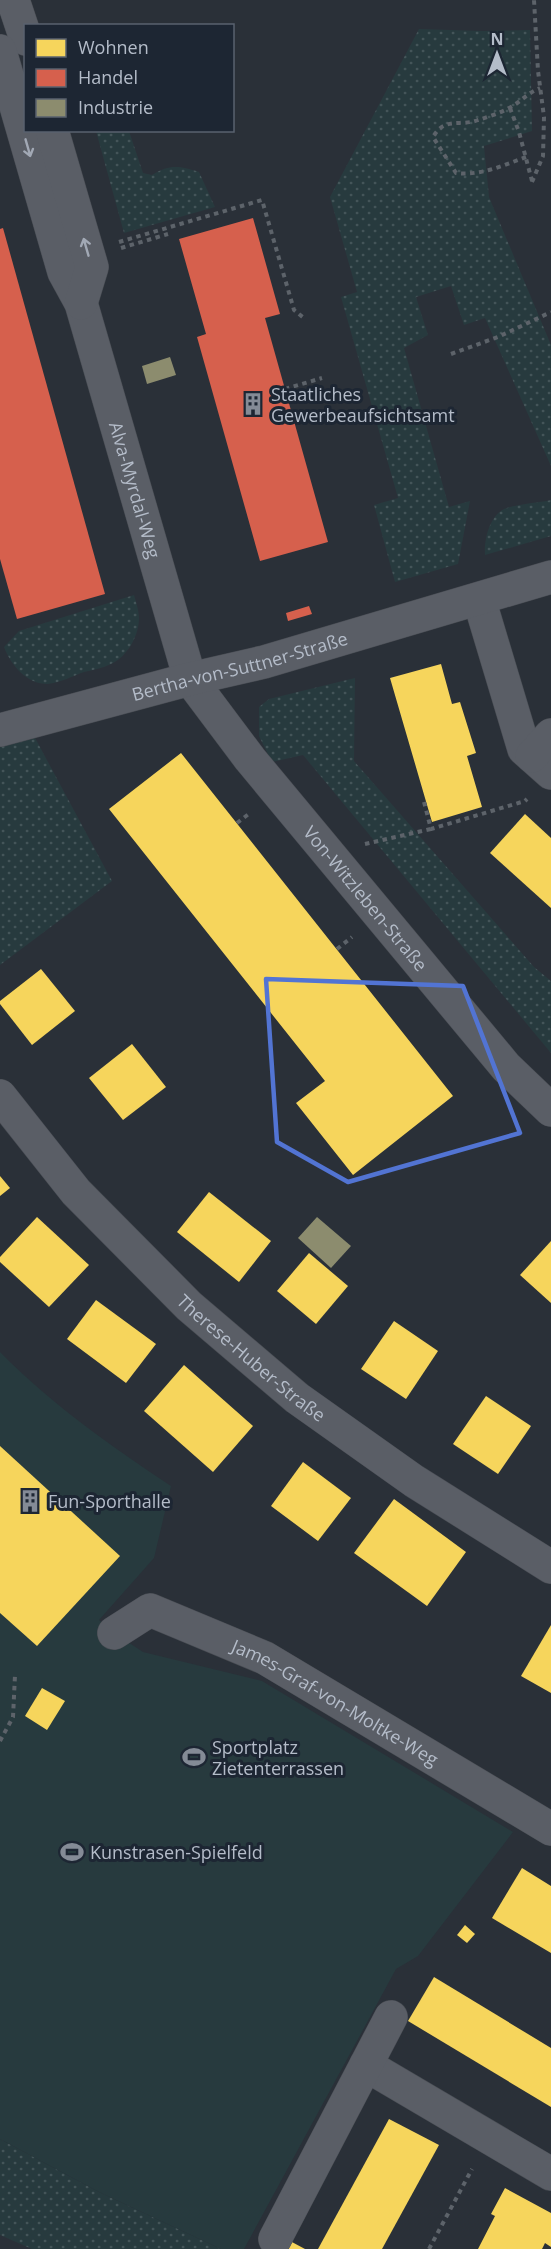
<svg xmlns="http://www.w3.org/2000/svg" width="551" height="2249" viewBox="0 0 551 2249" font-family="'Open Sans',sans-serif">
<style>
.grass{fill:url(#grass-dots)}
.pitch{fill:#273a3e}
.homes{fill:#f6d55c}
.shops{fill:#d6604d}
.industry{fill:#8c8c6e}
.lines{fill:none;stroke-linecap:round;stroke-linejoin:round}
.street-casing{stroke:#484c53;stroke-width:34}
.path{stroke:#5d636a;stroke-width:4;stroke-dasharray:4.5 4.5;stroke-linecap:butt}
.street{stroke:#5a5e66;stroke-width:33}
.oneway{stroke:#a2a9b5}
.marked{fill:none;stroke:#5274d3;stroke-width:4.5;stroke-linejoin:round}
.labels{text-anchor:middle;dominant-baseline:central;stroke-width:6;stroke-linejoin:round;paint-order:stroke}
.poi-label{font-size:18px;fill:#b4bcc9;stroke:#1d2633;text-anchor:start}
.street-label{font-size:18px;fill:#b4bcc9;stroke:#1d2633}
</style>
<defs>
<pattern id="grass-dots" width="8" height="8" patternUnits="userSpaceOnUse" patternTransform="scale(1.5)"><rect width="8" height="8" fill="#273a3e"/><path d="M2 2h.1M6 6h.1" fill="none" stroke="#445559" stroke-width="1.8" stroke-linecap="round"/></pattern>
</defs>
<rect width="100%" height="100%" fill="#2a3038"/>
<g class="grass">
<polygon points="419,29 482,31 530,30 532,131 484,146 489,197 551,345 551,466 485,318 464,325 451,286 416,297 428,335 404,348 449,507 470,501 458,564 395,582 374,505 398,498 341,297 357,292 330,197"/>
<path d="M96,131H129L143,173L152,175C170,164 179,166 199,172L215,207L124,233Z"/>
<path d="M551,500V536L485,555C484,540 489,517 504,509C516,504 538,503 551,500Z"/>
<path d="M134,595C136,602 139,611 139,618C139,636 127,657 111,664C103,668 93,670 84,672C73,676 59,683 48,684C26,684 11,665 4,647L19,631Z"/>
<polygon points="355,678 354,761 534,967 551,981 551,1053 303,755 272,762 259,736 259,707 269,699"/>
<polygon points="34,736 112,881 0,965 0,747"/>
<polygon points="0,2139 99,2192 221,2249 32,2249 0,2235"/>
</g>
<path class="pitch" d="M0,1352C51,1404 111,1446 171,1486L154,1558L99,1620L114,1633L143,1652L262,1681L513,1832L418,1956L396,1969L244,2249H221L99,2192L0,2139Z"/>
<g class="homes">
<polygon points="441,664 452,704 460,702 476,753 467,756 482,807 432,822 390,678"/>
<polygon points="181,753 453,1096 353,1175 296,1103 325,1081 109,809"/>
<polygon points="525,814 551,838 551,908 490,853"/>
<polygon points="41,969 75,1011 32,1045 0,1004 0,1001"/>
<polygon points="132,1044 166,1087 123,1120 89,1078"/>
<polygon points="0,1176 10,1188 0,1196"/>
<polygon points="209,1192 271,1241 239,1282 177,1232"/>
<polygon points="37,1217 89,1265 49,1307 0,1262 0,1257"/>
<polygon points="551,1241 551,1303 520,1275"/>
<polygon points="309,1253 348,1286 316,1324 277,1291"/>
<polygon points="96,1300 156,1344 126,1383 67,1339"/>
<polygon points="394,1321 438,1351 406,1399 361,1369"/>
<polygon points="184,1365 253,1426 213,1472 144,1411"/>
<polygon points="486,1396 531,1426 498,1474 453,1444"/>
<polygon points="0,1446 120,1556 37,1646 0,1613"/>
<polygon points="303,1462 351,1498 318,1541 271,1506"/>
<polygon points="394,1499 466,1552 427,1606 354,1553"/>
<polygon points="551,1625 551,1693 521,1676"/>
<polygon points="42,1688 65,1701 47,1730 25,1716"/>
<polygon points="522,1868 551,1886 551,1953 492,1918"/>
<polygon points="465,1925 475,1934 467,1943 457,1935"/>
<polygon points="434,1977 551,2048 551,2107 408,2021"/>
<polygon points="389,2119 439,2145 382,2249 318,2249"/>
<polygon points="505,2188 551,2213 551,2247 545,2243 542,2249 478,2249 495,2216 491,2214"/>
<polygon points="290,2241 305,2249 285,2249"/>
</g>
<g class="shops">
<polygon points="253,218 280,314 265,318 328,542 260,561 197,337 206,334 179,239"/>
<polygon points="3,228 105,594 17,619 0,559 0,229"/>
<polygon points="309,606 312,614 288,621 286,613"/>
</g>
<g class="industry">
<polygon points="170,357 176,375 147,384 142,366"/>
<polygon points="317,1217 351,1246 331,1268 298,1238"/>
</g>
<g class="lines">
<g class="street-casing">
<g id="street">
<polyline points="13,0 26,39"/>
<path id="s1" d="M0,51L64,272L81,303L190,679L250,759L506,1067L551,1110"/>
<polyline points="52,130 92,267 81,303"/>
<polyline points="479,599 524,749 551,773"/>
<path id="s2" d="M0,730L190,679L264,662L551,577"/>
<polyline points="532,756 551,735"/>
<path id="s3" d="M0,1096L76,1192L189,1306L297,1398L414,1481L551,1567"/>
<path id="s4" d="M114,1633L150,1610L265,1658L551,1829"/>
<polyline points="366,2065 551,2174"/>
<polyline points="275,2239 391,2017"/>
</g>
</g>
<g class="path">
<polyline points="510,108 519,132 532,181"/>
<path d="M526,157C504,165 481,176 456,173L433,137C445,116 460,127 478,120C488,117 500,113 509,108C521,102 527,93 540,88"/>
<polyline points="532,182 543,156 544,117 538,71 534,0"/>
<polyline points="119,242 262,200 294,310 305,319"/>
<polyline points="121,248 168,234"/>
<polyline points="451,354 498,337 551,312"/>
<polyline points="285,389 322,378"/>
<polyline points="424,802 431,829 525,801 527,799"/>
<polyline points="237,823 250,813"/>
<polyline points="365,844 431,829"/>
<polyline points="337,949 352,937"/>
<polyline points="0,1741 13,1717 15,1675"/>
<polyline points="429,2249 472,2169"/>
</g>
<use href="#street" class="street"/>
</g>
<defs><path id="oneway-shaft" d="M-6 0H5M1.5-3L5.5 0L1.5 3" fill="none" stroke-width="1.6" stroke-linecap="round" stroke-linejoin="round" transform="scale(1.5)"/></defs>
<g class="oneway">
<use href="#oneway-shaft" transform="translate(28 148) rotate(74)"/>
<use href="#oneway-shaft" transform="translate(86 247) rotate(-106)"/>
</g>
<path class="marked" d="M266,979L463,986L520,1133L348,1182L277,1142Z"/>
<defs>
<g id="building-bare" transform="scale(1.8)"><path d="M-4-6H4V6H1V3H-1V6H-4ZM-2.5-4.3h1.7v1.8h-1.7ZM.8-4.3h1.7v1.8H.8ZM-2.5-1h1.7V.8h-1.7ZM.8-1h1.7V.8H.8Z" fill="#848b96" stroke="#1d2633" stroke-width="2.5" paint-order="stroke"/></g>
<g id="stadium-bare" transform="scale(1.8)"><path d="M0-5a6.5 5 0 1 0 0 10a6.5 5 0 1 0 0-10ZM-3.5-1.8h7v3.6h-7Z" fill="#848b96" stroke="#1d2633" stroke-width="2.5" paint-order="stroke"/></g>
</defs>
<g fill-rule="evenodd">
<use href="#building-bare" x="253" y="404"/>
<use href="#building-bare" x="30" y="1501"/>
<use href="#stadium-bare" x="194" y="1757"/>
<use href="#stadium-bare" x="72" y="1852"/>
</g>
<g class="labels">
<g class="poi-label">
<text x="271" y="394">Staatliches<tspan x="271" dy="21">Gewerbeaufsichtsamt</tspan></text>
<text x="48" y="1501">Fun-Sporthalle</text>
<text x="212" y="1747">Sportplatz<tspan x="212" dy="21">Zietenterrassen</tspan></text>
<text x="90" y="1852">Kunstrasen-Spielfeld</text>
</g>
<g class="street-label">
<text stroke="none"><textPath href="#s1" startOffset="460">Alva-Myrdal-Weg</textPath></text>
<text stroke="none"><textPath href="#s2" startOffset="248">Bertha-von-Suttner-Straße</textPath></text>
<text stroke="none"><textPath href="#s1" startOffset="938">Von-Witzleben-Straße</textPath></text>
<text stroke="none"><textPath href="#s3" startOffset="364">Therese-Huber-Straße</textPath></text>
<text stroke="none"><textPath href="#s4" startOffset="250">James-Graf-von-Moltke-Weg</textPath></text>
</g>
</g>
<rect x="24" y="24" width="210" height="108" fill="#1d2633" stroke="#59626f" stroke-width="1.5"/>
<rect x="36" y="39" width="30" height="18" fill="#f6d55c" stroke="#59626f" stroke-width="1.5"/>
<text x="78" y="54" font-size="18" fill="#b4bcc9">Wohnen</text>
<rect x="36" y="69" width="30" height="18" fill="#d6604d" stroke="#59626f" stroke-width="1.5"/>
<text x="78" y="84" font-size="18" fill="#b4bcc9">Handel</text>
<rect x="36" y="99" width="30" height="18" fill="#8c8c6e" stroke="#59626f" stroke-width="1.5"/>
<text x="78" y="114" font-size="18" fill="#b4bcc9">Industrie</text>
<g transform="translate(497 54)" stroke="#1d2633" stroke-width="4.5" paint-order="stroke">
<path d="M0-4.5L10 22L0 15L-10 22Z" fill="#b4bcc9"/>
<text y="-9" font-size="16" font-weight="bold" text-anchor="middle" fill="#b4bcc9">N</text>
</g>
</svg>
